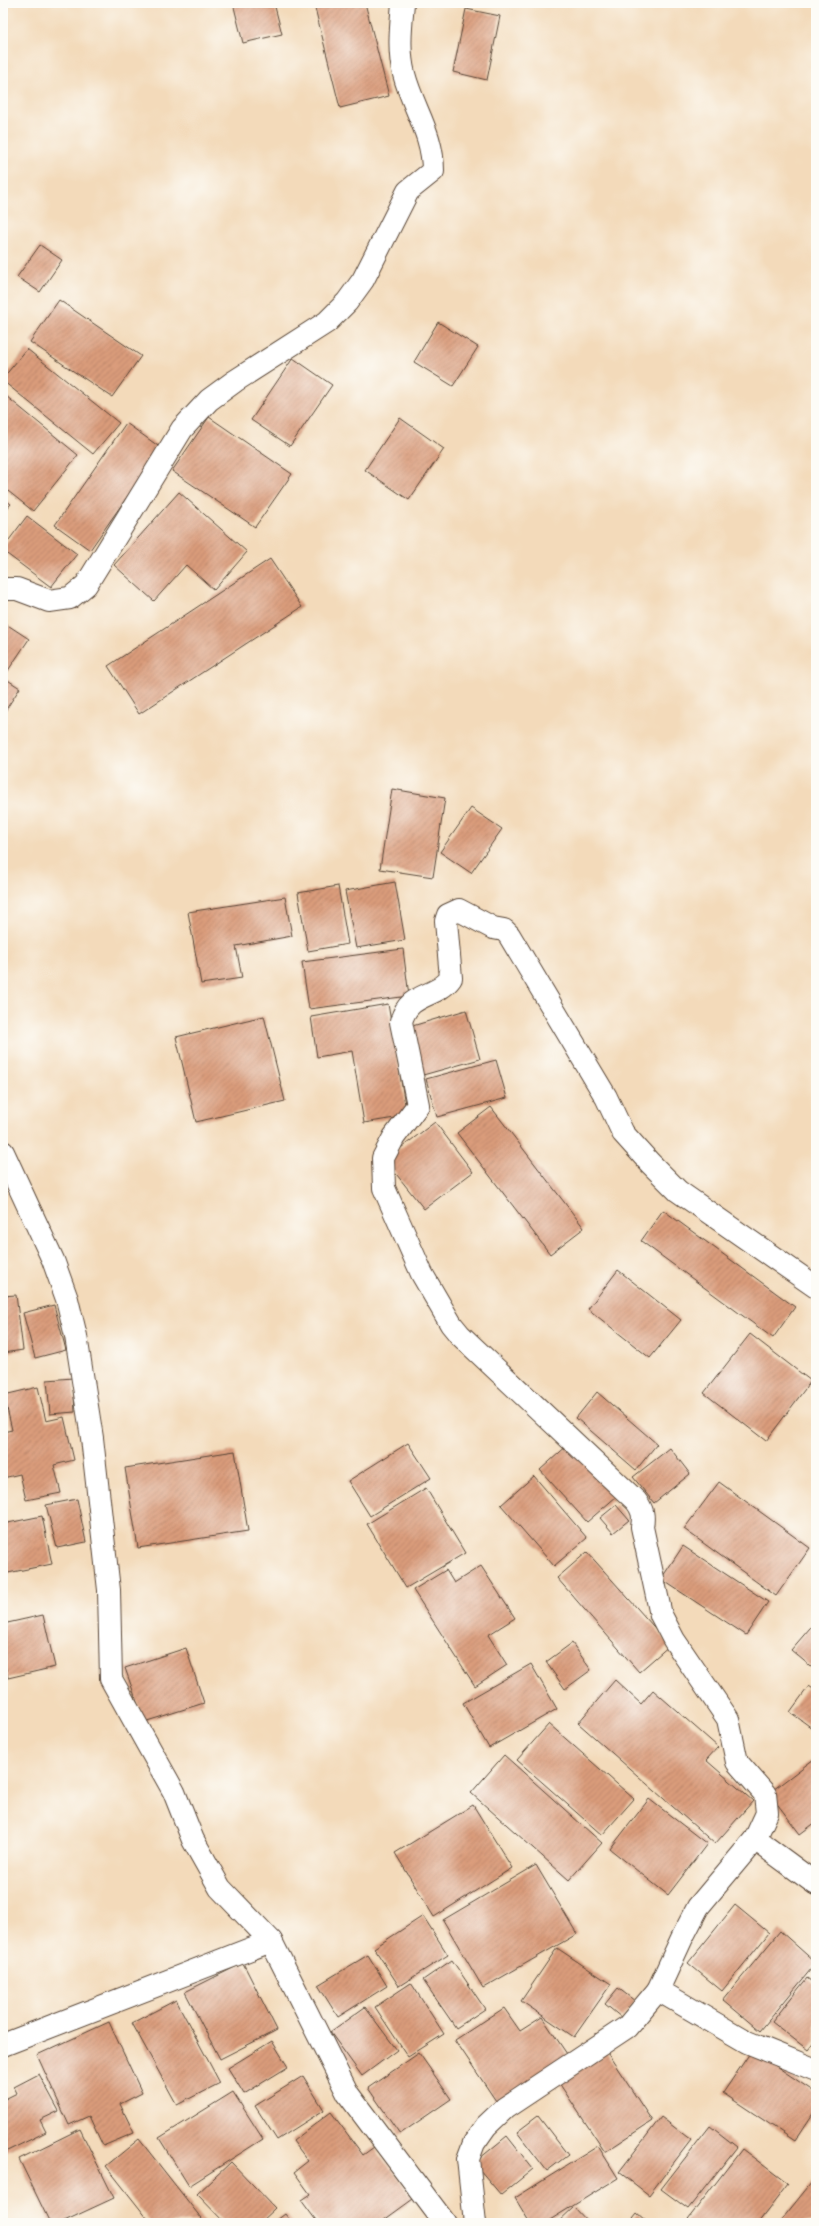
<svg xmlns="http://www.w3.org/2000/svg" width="819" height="2226" viewBox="0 0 819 2226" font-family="Delius,sans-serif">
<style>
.building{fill:url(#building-hatch)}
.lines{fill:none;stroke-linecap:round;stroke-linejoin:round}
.minor-casing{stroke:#574435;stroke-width:24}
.minor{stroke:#fff;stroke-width:22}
</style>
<defs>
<pattern id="building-hatch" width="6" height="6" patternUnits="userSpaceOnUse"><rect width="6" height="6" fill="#da9c7b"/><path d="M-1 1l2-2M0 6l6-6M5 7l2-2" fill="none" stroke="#b27f64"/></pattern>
</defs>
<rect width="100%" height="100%" fill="#fdfcf7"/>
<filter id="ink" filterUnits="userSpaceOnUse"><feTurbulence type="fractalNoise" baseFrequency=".025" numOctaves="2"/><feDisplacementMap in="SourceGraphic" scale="8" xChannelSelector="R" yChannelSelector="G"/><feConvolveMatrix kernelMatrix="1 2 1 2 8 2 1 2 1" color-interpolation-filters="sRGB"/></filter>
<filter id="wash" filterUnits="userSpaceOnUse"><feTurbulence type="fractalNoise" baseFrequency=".012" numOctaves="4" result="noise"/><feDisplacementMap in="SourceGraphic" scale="16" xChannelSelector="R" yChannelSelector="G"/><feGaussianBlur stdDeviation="0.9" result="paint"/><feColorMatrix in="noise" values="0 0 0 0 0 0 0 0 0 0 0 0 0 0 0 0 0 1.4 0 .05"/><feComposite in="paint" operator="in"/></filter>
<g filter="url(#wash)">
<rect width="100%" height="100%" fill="#f3daba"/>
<g id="blocks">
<g class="building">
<polygon points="233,3 274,3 282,34 243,43"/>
<polygon points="365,3 389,96 340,108 314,4"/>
<polygon points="466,9 500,16 487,80 453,72"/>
<polygon points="40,245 62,260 40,292 17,277"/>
<polygon points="59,300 141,356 112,397 30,342"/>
<polygon points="438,322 478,347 453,386 414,362"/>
<polygon points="27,349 119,423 93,454 3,381 3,378"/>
<polygon points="293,358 332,385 290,446 251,420"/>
<polygon points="6,396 78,455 33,511 3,487 3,400"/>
<polygon points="209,417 292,474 255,527 172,471"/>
<polygon points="400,418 444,449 409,500 365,470"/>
<polygon points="126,423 161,448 90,550 55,525"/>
<polygon points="179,492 247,552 214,590 186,565 154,601 114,565"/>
<polygon points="3,498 11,504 3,513"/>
<polygon points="27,516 77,554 51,587 3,551 3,548"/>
<polygon points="270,559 302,607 139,714 108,666"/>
<polygon points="3,622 29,639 7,672 3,669"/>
<polygon points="3,677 20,688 3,714"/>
<polygon points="392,789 445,798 433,877 380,869"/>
<polygon points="471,808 502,829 471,873 440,852"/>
<polygon points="395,882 405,940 356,948 345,891"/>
<polygon points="338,886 348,944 308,951 298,893"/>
<polygon points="285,897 292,936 236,946 242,978 201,984 188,912"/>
<polygon points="403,949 409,996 309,1009 302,962"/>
<polygon points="388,1004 407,1116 364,1123 352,1051 317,1057 311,1017"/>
<polygon points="466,1010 480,1059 423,1075 409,1027"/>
<polygon points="264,1016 285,1101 196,1122 176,1037"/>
<polygon points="496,1060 507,1098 437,1117 426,1079"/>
<polygon points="491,1107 584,1228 550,1254 457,1133"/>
<polygon points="435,1122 473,1172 424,1209 385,1160"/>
<polygon points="663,1210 795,1307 773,1338 641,1241"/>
<polygon points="618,1270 681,1320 650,1358 588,1309"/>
<polygon points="16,1295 23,1350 3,1353 3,1296"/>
<polygon points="54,1305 66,1350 35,1358 23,1313"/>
<polygon points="750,1334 811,1381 766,1441 704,1393"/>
<polygon points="73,1378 75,1412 50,1414 47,1380"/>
<polygon points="38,1387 46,1421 64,1417 74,1460 54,1465 61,1493 26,1500 20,1474 3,1478 3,1432 12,1430 4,1395"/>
<polygon points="597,1392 657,1444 636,1470 576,1418"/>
<polygon points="408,1443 431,1478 370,1516 348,1481"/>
<polygon points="569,1444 617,1496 587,1522 540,1470"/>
<polygon points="670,1448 690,1474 654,1503 633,1477"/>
<polygon points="235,1451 248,1531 138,1548 125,1468"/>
<polygon points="534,1476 587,1538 554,1566 501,1505"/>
<polygon points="719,1482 810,1548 776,1596 684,1529"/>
<polygon points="426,1488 465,1553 406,1588 367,1524"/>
<polygon points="77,1499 86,1542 57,1548 46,1505"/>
<polygon points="616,1505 629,1520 613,1533 600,1518"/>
<polygon points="42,1516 52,1564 3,1574 3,1524"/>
<polygon points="683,1546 768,1602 746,1635 661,1579"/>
<polygon points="587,1552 670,1645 639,1672 557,1578"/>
<polygon points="481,1566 515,1618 488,1635 507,1665 475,1686 413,1590 446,1570 454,1583"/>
<polygon points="43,1615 55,1667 8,1678 3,1657 3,1624"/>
<polygon points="816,1621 816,1671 791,1650"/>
<polygon points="572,1643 591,1670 565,1689 546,1662"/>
<polygon points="186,1648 204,1703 144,1722 125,1668"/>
<polygon points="531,1664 557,1709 489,1748 463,1703"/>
<polygon points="615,1680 641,1704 653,1690 718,1747 706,1760 753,1801 715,1844 578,1723"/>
<polygon points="809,1686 816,1691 816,1731 790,1712"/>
<polygon points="549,1724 634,1799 602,1835 517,1760"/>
<polygon points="504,1755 602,1843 569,1880 471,1793"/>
<polygon points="814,1759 816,1762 816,1822 800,1834 769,1793"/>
<polygon points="649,1799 707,1844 668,1895 610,1849"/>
<polygon points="473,1805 512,1868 434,1917 395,1853"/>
<polygon points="536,1865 577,1934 483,1988 443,1920"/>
<polygon points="735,1905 769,1933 722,1991 688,1963"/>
<polygon points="423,1916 448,1955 399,1986 374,1948"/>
<polygon points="780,1931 816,1963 760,2031 723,2000"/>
<polygon points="557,1948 611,1984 574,2037 521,2001"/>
<polygon points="368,1955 387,1986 338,2017 318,1985"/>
<polygon points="452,1960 485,2009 456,2028 423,1980"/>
<polygon points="243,1963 277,2030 220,2059 185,1992"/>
<polygon points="807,1978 816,1985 816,2040 808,2050 772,2022"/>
<polygon points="411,1983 444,2034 408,2057 375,2007"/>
<polygon points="618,1988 635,2001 622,2018 605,2004"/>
<polygon points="176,2000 220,2083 177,2105 132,2023"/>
<polygon points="365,2007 397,2050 362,2076 330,2032"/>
<polygon points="504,2008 520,2031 542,2017 569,2057 498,2104 455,2040"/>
<polygon points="109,2022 142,2093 120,2104 134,2133 103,2146 89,2116 69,2125 37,2055"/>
<polygon points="272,2041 288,2067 244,2094 228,2068"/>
<polygon points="752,2050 816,2093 816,2109 795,2141 723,2093"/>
<polygon points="606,2051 652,2121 605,2152 559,2083"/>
<polygon points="419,2053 451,2099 400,2134 368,2088"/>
<polygon points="39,2074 59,2111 40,2120 46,2132 3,2153 3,2100 17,2093 14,2087"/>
<polygon points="303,2076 324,2110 277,2140 255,2106"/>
<polygon points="233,2092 263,2139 189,2186 159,2138"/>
<polygon points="331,2112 363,2155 374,2147 413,2199 380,2223 318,2223 301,2200 310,2194 294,2172 308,2161 293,2141"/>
<polygon points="538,2116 568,2155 547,2171 517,2132"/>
<polygon points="661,2117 691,2140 649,2195 619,2172"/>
<polygon points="710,2126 737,2147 688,2209 661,2189"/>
<polygon points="80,2129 114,2198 60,2223 50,2223 19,2159"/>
<polygon points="507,2136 533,2169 501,2195 474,2163"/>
<polygon points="139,2139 205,2223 151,2223 106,2166"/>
<polygon points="598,2146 618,2178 545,2223 530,2223 515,2198"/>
<polygon points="742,2149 788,2184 758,2223 685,2223"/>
<polygon points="231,2162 275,2208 259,2223 225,2223 197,2194"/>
<polygon points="816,2177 816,2223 779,2223"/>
<polygon points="574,2207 589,2223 557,2223"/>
<polygon points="637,2213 648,2223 629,2223"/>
<polygon points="285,2214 292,2223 273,2223"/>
</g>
</g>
</g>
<g filter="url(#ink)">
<use href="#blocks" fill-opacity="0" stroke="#574435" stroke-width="1"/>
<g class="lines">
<g class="minor-casing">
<g id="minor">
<path d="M3,589H17L49,601L70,598L86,585L182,429L209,400L235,381L327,322L347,302L363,280L408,191L433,171C433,133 413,109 404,74C398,51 401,26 403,3"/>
<polyline points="3,1152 53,1260 67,1299 76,1336 92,1438 109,1590 111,1679 174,1792 193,1840 220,1888 271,1941 348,2094 445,2223"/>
<polyline points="755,1839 816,1884"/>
<path d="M658,1990L682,1938L698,1907L755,1839L767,1813L765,1794L737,1762L728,1719L674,1640L661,1615L642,1527C644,1516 643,1510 636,1501L460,1335L451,1324L422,1274L384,1188L383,1158L394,1137L418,1105L401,1022C409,991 436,999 451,978L446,921L448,915L459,910L493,928L504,930L509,935L606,1097L623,1133L650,1163L678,1191L816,1287"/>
<polyline points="3,2045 271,1941"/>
<polyline points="475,2223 468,2159 474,2143 486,2126 505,2108 627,2027 658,1990 747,2042 816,2070"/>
</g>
</g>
<use href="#minor" class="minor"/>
</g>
</g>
<rect width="819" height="2226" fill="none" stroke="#fdfcf7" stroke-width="16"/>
</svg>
